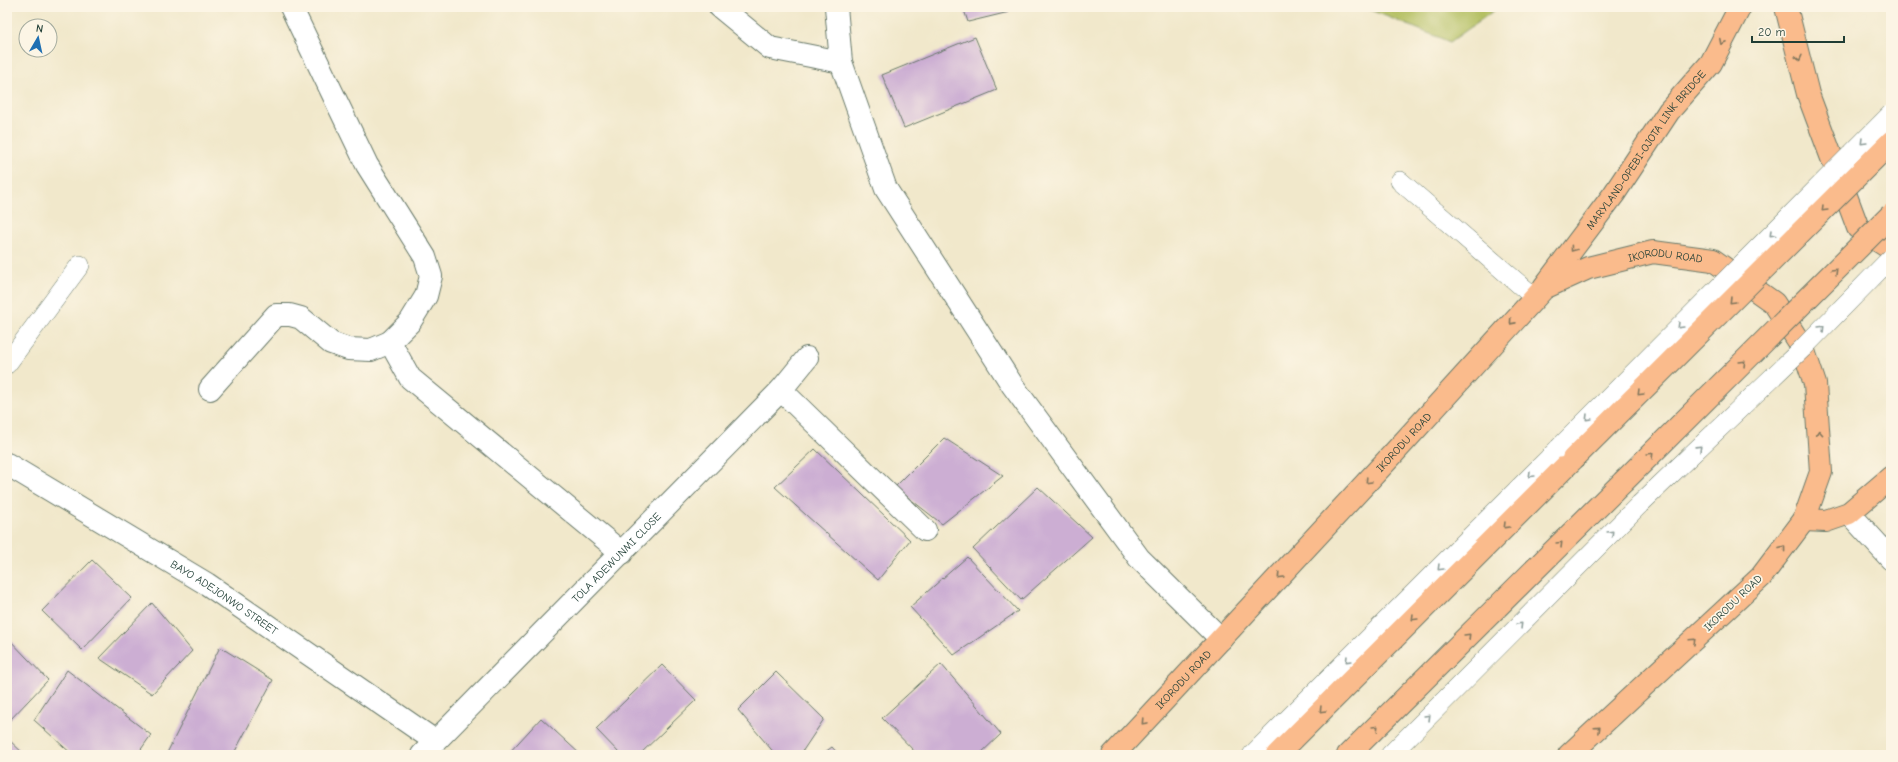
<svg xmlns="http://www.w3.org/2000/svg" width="1898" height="762" viewBox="0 0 1898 762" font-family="'Comic Neue',sans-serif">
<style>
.green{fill:#b3bf61;stroke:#697e4a}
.building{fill:#ccaed3}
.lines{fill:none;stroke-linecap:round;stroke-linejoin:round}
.lane-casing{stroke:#687969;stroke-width:20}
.street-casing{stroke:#687969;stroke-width:24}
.primary-casing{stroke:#687969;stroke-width:24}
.highway-casing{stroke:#687969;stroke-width:24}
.lane{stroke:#fff;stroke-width:19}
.street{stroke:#fff;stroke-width:22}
.primary{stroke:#fabb8c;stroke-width:22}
.highway{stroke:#fabb8c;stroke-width:22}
.lane-bridge-casing{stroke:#687969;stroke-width:20;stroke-linecap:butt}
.highway-bridge-casing{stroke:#687969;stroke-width:24;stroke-linecap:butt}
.lane-bridge{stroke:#fff;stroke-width:19}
.highway-bridge{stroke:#fabb8c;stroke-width:22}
.oneway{stroke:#82765c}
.oneway2{stroke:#8f9e9a}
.labels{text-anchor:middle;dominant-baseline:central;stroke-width:3.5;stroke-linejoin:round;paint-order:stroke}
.street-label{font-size:11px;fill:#1f3d34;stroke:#fcf5e5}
</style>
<rect width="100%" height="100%" fill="#fcf5e5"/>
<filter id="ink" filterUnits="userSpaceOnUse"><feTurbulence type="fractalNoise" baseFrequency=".025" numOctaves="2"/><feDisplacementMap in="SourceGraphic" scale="8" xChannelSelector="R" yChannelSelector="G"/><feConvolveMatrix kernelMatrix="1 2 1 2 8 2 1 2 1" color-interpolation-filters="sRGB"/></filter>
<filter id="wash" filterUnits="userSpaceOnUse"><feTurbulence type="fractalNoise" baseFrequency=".012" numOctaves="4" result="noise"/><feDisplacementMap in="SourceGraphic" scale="16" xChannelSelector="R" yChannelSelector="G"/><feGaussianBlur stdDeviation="0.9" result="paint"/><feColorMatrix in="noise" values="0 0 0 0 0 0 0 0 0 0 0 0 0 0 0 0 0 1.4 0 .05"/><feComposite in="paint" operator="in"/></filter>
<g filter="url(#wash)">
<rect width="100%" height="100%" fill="#f1e8cb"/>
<polygon class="green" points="1363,7 1499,7 1450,42"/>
<g id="blocks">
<g class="building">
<polygon points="963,7 1007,7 1009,12 968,22"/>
<polygon points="975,37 997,90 904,128 882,75"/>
<polygon points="944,438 1003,476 942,524 895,487"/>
<polygon points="815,449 910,540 878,580 775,487"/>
<polygon points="1038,487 1092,537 1021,600 973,549"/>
<polygon points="967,557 1018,611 954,655 910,607"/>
<polygon points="92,560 132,598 82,650 42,611"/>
<polygon points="152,603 192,651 152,694 99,658"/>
<polygon points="7,637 48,680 9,721 7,718"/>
<polygon points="220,647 273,680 233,755 166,755"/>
<polygon points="941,664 1001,734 979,755 918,755 882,718"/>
<polygon points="662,665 696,700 639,755 621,755 596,729"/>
<polygon points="67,670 151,735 137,755 73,755 34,720"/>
<polygon points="776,672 824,719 800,755 776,755 738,710"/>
<polygon points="541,718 581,755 507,755"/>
<polygon points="7,738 25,755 7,755"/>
<polygon points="832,747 839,755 821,755"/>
</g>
</g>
</g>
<g filter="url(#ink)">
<use href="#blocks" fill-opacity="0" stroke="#687969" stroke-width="1"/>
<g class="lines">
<g class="lane-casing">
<g id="lane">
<polyline points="1400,181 1534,297"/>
<polyline points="7,364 80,265"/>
<polyline points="1252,755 1559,448"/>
<polyline points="1390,755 1640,504"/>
</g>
</g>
<g class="street-casing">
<g id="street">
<polyline points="291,7 367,165 425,257 431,276 426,296 410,322 390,342 410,378 622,553"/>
<polyline points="720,7 770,48 841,62"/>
<polyline points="836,7 841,62 886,189 1013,386 1139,558 1221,639"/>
<polyline points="210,389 276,315 290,315 301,318 331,343 348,349 371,350 390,342"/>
<polyline points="781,390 925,530"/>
<path id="s1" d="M7,464L207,584L435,741"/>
<polyline points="1849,513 1891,559"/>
<path id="s2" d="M422,755L781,390L807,358"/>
</g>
</g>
<g class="primary-casing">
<g id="primary">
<polyline points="1786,7 1808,94 1858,228 1891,249"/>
<path id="s3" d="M1544,287L1614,194L1669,111L1711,63L1740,7"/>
<polyline points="1804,520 1826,521 1849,513 1891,477"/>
<path id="s4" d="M1113,755L1393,454L1544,288L1588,268L1653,252L1713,260L1774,303L1803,348L1815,384L1821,472L1804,520L1761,577L1569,755"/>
</g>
</g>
<g class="highway-casing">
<g id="highway">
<polyline points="1277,755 1573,459"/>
<polyline points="1348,755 1623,482"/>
</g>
</g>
<use href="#lane" class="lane"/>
<use href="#street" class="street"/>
<use href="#primary" class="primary"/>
<use href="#highway" class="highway"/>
<g class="lane-bridge-casing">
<g id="lane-bridge">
<polyline points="1559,448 1891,114"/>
<polyline points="1640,504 1803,348 1891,258"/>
</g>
</g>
<g class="highway-bridge-casing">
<g id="highway-bridge">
<polyline points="1573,459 1891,142"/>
<polyline points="1623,482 1891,215"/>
</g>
</g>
<use href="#lane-bridge" class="lane-bridge"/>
<use href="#highway-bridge" class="highway-bridge"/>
</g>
<defs><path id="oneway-chevron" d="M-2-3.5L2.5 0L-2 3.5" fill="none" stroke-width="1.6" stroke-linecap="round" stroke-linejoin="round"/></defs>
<g class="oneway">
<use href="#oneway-chevron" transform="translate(1722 42) rotate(117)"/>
<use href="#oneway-chevron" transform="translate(1799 58) rotate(76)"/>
<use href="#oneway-chevron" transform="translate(1824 209) rotate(135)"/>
<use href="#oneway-chevron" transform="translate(1573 249) rotate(127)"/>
<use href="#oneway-chevron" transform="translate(1835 271) rotate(-45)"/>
<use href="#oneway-chevron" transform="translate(1732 301) rotate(135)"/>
<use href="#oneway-chevron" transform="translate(1512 322) rotate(132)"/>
<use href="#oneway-chevron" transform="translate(1743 363) rotate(-45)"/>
<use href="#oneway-chevron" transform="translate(1640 393) rotate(135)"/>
<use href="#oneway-chevron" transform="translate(1819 433) rotate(-94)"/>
<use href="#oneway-chevron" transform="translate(1651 455) rotate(-45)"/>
<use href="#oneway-chevron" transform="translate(1368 481) rotate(133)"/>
<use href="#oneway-chevron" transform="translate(1506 526) rotate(135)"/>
<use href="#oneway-chevron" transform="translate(1560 544) rotate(-45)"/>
<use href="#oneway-chevron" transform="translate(1783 548) rotate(-53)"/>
<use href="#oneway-chevron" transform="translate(1280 576) rotate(133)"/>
<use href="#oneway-chevron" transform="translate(1414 618) rotate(135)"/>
<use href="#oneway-chevron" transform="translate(1468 636) rotate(-45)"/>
<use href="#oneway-chevron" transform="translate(1693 641) rotate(-43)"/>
<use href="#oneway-chevron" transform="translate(1322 710) rotate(135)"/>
<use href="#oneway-chevron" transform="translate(1144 722) rotate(133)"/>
<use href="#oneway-chevron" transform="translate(1376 728) rotate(-45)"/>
<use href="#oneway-chevron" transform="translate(1598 729) rotate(-42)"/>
</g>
<g class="oneway2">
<use href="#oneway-chevron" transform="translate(1863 142) rotate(135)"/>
<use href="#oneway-chevron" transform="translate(1772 234) rotate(135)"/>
<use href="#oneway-chevron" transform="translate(1680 326) rotate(135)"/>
<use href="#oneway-chevron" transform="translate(1822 328) rotate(-46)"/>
<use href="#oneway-chevron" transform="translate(1588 418) rotate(135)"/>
<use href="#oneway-chevron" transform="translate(1699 448) rotate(-44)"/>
<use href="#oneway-chevron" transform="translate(1531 475) rotate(135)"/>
<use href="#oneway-chevron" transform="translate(1611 533) rotate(-45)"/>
<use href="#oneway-chevron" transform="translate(1440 568) rotate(135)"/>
<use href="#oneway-chevron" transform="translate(1520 625) rotate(-45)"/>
<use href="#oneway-chevron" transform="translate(1348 660) rotate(135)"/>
<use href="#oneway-chevron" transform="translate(1428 717) rotate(-45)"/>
</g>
</g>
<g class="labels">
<g class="street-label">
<text stroke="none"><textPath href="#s3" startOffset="171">MARYLAND-OPEBI-OJOTA LINK BRIDGE</textPath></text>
<text stroke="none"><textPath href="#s4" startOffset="763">IKORODU ROAD</textPath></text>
<text stroke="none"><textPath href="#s4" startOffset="427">IKORODU ROAD</textPath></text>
<text stroke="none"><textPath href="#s2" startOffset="277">TOLA ADEWUNMI CLOSE</textPath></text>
<text stroke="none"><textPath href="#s1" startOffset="255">BAYO ADEJONWO STREET</textPath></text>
<text transform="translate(1733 603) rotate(-44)">IKORODU ROAD</text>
<text stroke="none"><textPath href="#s4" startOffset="103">IKORODU ROAD</textPath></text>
</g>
</g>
<rect width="1898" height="762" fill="none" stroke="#fcf5e5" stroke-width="24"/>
<g transform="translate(38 38) rotate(9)"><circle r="19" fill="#fcf5e5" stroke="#a4ab9e"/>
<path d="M0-3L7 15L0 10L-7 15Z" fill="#1f6fb2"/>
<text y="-6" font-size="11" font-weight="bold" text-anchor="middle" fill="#1f3d34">N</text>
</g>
<path d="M1752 36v6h92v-6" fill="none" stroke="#1f3d34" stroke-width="2"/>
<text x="1758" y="36" font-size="12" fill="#1f3d34" stroke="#fcf5e5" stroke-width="3" paint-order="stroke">20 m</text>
</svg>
